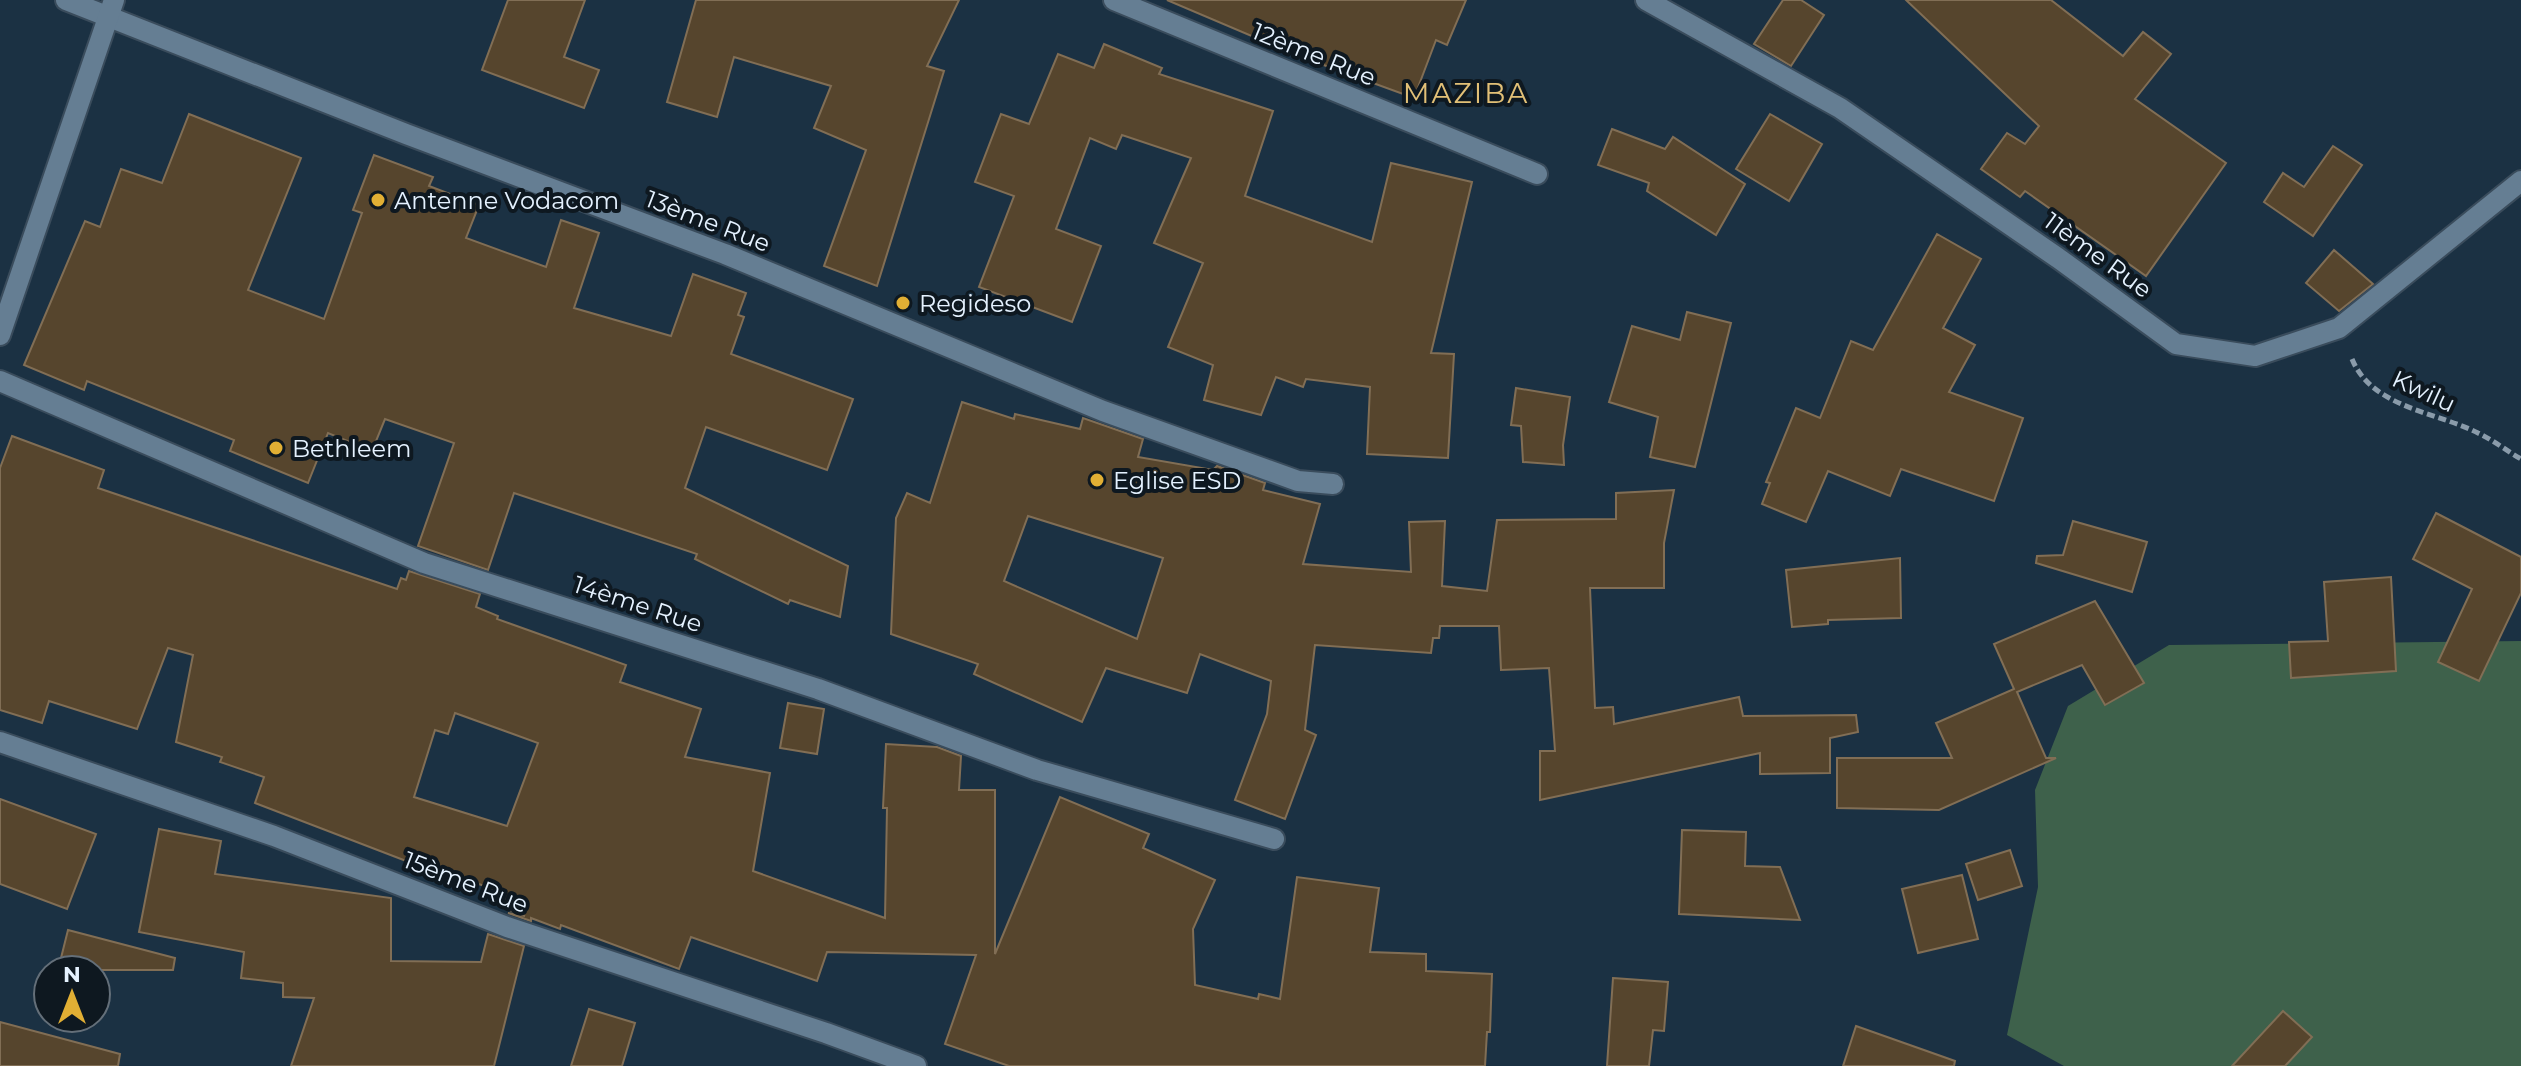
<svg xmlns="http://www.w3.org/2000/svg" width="2521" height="1066" viewBox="0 0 2521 1066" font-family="Montserrat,sans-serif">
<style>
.green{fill:#3e614b}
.building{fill:#56452d;stroke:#816e55;stroke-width:2;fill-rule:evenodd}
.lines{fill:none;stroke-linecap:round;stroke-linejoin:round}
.street-casing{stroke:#3a4c5c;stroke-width:24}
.path{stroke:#8a9baa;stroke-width:5;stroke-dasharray:8 4;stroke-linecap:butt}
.street{stroke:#657e93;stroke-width:20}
.poi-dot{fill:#e1af34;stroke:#0e1820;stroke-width:3}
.labels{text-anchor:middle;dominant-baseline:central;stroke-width:8;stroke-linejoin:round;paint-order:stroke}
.street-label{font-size:24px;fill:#e5f2ff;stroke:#0e1820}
.poi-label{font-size:24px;fill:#e5f2ff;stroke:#0e1820;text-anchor:start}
.quarter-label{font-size:28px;letter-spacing:2px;fill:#e2c077;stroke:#0e1820}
</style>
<rect width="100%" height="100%" fill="#1b3143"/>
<polygon class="green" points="2521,641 2521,1066 2064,1066 2007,1035 2038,887 2035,790 2068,706 2169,645"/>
<g class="building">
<polygon points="508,0 585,0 564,57 599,70 584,108 482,70"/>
<polygon points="696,0 959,0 927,66 944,71 877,286 824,266 866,150 814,128 831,86 734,57 717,117 667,102"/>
<polygon points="1167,0 1466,0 1447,45 1436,40 1414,98 1299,56"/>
<polygon points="1783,0 1801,0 1824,15 1791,66 1754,44"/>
<polygon points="1906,0 2051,0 2123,56 2143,32 2171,54 2135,99 2226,163 2146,276 2025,191 2020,197 1981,169 2007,133 2025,144 2039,126"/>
<polygon points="1104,44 1162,68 1159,74 1273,111 1245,196 1372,242 1391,163 1472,182 1431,353 1454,354 1448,458 1367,454 1370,387 1306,379 1303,387 1276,377 1261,415 1204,400 1213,365 1168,347 1203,263 1154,243 1191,158 1122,135 1116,149 1090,138 1056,229 1101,246 1072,322 979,287 1014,196 975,182 1001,114 1029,124 1058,54 1094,68"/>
<polygon points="189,114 301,158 248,290 324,319 362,213 353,210 374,155 433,177 429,186 479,205 466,238 546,267 561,220 599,233 574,308 671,336 693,274 746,293 738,315 744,317 731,354 853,399 827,470 706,427 685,488 848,566 840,617 790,600 788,604 695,559 697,554 514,493 488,570 418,546 454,443 385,419 372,451 328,433 308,483 230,451 234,440 87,381 84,390 24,365 85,221 100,227 121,169 162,183"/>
<polygon points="1770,114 1822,144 1789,201 1736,169"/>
<polygon points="1612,129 1665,149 1673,137 1745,184 1716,235 1647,191 1649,183 1598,165"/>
<polygon points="2333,146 2362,165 2313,236 2264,202 2283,173 2304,187"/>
<polygon points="1937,234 1981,259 1943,328 1975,345 1949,392 2023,418 1994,501 1901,469 1890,496 1828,471 1806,522 1762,504 1770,483 1766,482 1796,408 1820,418 1851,341 1873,350"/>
<polygon points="2334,250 2373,284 2339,311 2306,283"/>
<polygon points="1687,312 1731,323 1695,467 1650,457 1658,417 1609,402 1632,326 1680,340"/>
<polygon points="1516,388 1570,397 1563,445 1564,465 1523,462 1521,426 1511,425"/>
<path d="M962,402L1014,419L1015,414L1080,429L1083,418L1143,439L1138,457L1213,470L1217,466L1265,483L1263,490L1320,504L1303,564L1411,572L1409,522L1445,521L1442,586L1487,591L1497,520L1616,519V493L1674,490L1664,543V588H1590L1595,708L1613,707L1614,724L1739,697L1743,716L1856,715L1858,732L1830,738V773L1760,774V753L1540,800V751H1555L1549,668L1501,670L1499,626H1440L1439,638H1433L1431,653L1315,645L1305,730L1316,735L1285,819L1235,800L1267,714L1271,681L1200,654L1187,693L1106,668L1082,722L974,674L978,664L891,634L896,518L907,493L930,503ZM1028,516L1163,558L1137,639L1004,581Z"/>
<path d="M12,436L104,470L98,488L397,589L401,578L406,580L409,571L480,594L476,607L498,616L497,619L626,665L620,682L701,709L685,757L770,773L753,871L885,918L887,808H883L886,744L937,747L961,756L959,790H995V954L1060,797L1149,834L1143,848L1215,880L1193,929L1195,985L1258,999L1259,994L1280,999L1297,877L1379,888L1370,952L1426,954V971L1492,974L1490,1032H1487L1485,1066H1009L945,1044L976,955L827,952L817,981L691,937L679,969L561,925L560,929L531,918V921L508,913L525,916L507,909L509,901L499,897L501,891L414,864L255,803L264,777L220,762L222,757L176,742L193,655L168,648L137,729L49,701L42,723L0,710V468ZM455,713L538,743L507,826L414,797L435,730L448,734Z"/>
<polygon points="2436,513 2521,557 2521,593 2479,681 2438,662 2472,589 2413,559"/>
<polygon points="2073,521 2147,542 2132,592 2036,563 2037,556 2063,555"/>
<polygon points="1900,558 1901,618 1828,620 1828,624 1792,627 1786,570"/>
<polygon points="2391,577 2396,671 2291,678 2289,642 2328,641 2324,582"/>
<polygon points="2095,601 2144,683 2105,705 2082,665 2017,692 2046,758 2056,758 1939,810 1837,808 1837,758 1952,758 1936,723 2014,689 1994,644"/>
<polygon points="788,703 824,709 817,754 780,748"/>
<polygon points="0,799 96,834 67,909 0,884"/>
<polygon points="159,829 221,841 215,874 391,898 391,961 481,962 488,934 524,946 494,1066 291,1066 314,998 283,997 283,983 241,978 244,952 139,932"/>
<polygon points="1682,830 1746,832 1745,866 1780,867 1800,920 1679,914"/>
<polygon points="2010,850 2022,886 1978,900 1966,864"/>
<polygon points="1962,875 1978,939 1918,953 1902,889"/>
<polygon points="68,930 175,958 173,970 58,970"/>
<polygon points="1613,978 1668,982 1664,1031 1653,1030 1649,1066 1607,1066"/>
<polygon points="589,1009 635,1023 622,1066 571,1066"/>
<polygon points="2283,1011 2312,1037 2285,1066 2232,1066"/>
<polygon points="0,1022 120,1054 118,1066 0,1066"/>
<polygon points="1856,1026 1955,1061 1954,1066 1843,1066"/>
</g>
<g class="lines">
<g class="street-casing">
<g id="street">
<polyline points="66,0 406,134 725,254 1103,411 1298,481 1333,484"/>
<polyline points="1114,0 1537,174"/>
<polyline points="1646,0 1840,108 2058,258 2176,344 2255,356 2339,328 2521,181"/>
<polyline points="0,335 114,0"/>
<polyline points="0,381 424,563 818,689 1037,770 1274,839"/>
<polyline points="0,742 274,836 507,927 826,1033 916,1066"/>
</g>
</g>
<path class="path" d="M2352,359C2372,408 2437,412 2478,433C2493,440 2507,451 2521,459"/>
<use href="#street" class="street"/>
</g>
<g class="poi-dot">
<circle cx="378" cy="200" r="8"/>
<circle cx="903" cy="303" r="8"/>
<circle cx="276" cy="448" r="8"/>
<circle cx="1097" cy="480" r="8"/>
</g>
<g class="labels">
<g class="street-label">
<text transform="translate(1314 54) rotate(22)">12ème Rue</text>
<text transform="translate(708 221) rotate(21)">13ème Rue</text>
<text transform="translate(2098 255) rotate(36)">11ème Rue</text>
<text transform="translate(2424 391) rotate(25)">Kwilu</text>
<text transform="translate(638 604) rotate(18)">14ème Rue</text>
<text transform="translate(466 882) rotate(21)">15ème Rue</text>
</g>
<g class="poi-label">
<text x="394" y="200">Antenne Vodacom</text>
<text x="919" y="303">Regideso</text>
<text x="292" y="448">Bethleem</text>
<text x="1113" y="480">Eglise ESD</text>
</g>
<g class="quarter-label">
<text x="1466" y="93">MAZIBA</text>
</g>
</g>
<g transform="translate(72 994)"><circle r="38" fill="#0e1820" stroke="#646f79" stroke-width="2"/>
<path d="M0-6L14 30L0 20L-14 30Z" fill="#e1af34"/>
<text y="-12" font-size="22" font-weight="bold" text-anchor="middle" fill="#e5f2ff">N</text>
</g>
</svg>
